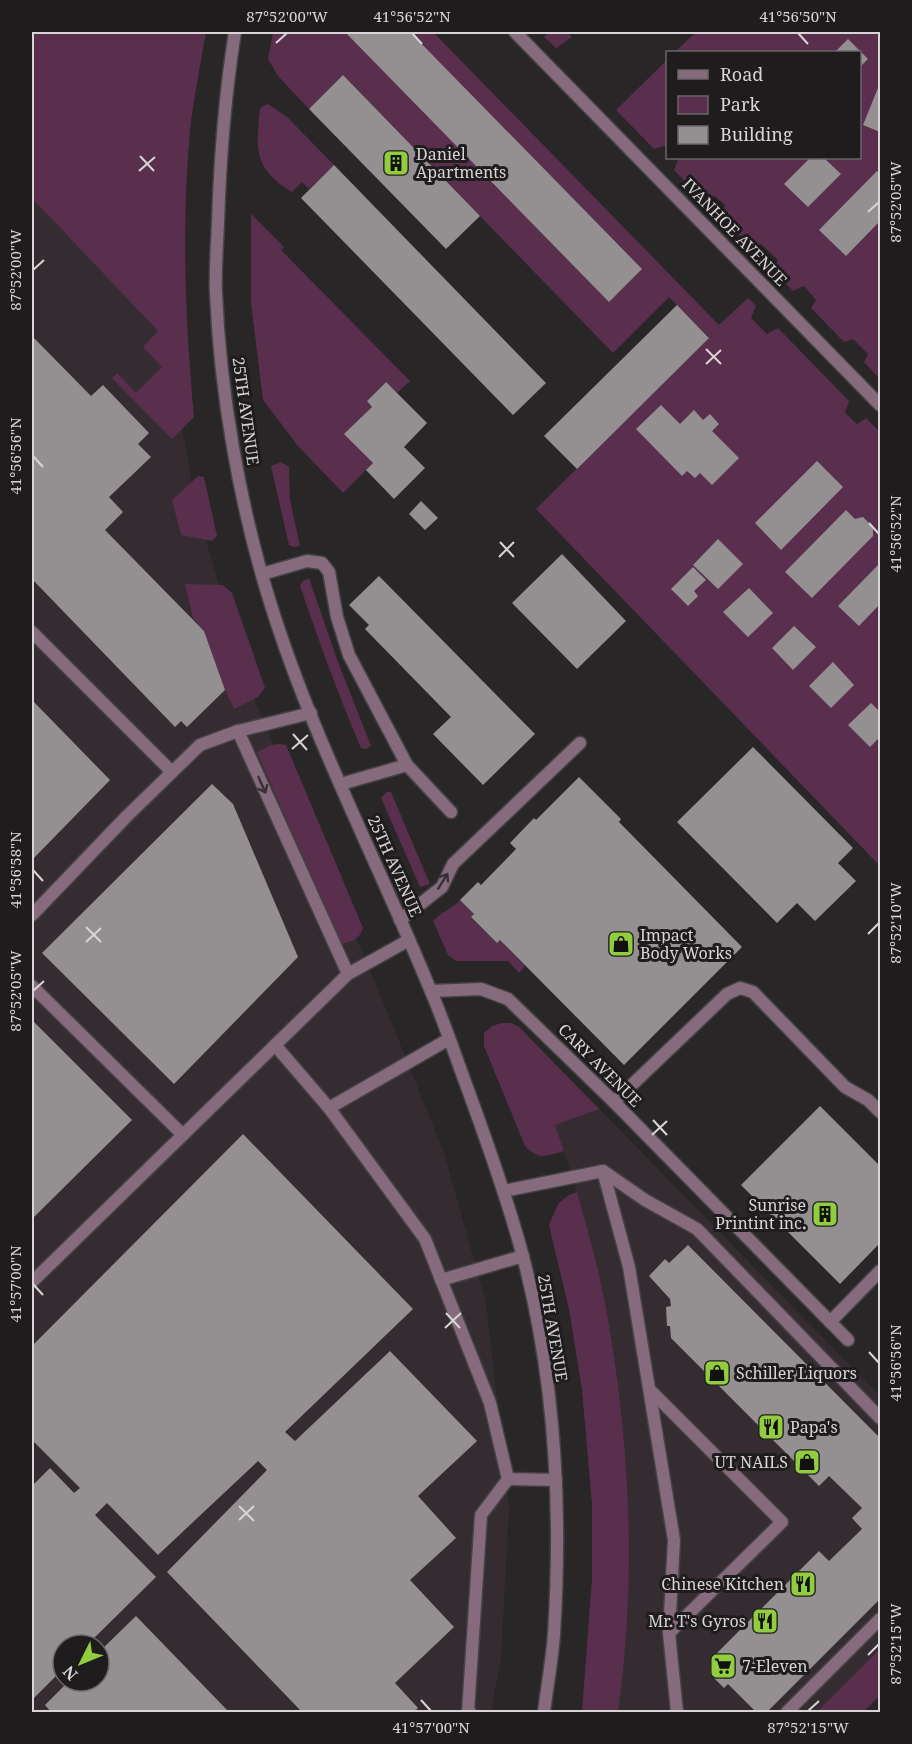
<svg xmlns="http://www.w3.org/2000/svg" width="912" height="1744" viewBox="0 0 912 1744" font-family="'Noto Serif',serif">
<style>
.built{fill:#352c32;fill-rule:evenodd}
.green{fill:#5a2e4d}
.building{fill:#949092}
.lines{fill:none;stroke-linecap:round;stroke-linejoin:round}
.service-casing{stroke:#454244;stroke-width:15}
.minor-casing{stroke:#454244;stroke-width:15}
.tertiary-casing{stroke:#454244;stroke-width:15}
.service{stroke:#856b7c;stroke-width:12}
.minor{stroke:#856b7c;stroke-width:12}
.tertiary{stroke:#856b7c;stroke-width:12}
.oneway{stroke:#383036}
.ticks{fill:none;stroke:#d7d5d6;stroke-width:2}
.labels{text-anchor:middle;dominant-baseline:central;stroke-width:6;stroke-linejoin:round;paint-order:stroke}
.poi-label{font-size:16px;fill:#d7d5d6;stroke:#1f1c1e;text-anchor:start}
.street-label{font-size:16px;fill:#d7d5d6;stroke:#1f1c1e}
.neatline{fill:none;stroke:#d7d5d6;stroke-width:2}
.ticks-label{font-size:15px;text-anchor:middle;fill:#d7d5d6}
</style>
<rect width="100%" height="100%" fill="#292628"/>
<g class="built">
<path d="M32,32H185L174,384L197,510L247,682L384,1004L444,1153L486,1303L509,1507L501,1658L491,1712H32ZM63,1645H99V1681H63Z"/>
<polygon points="502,1023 511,1023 519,1027 880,1396 880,1696 864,1712 582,1712 592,1579 592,1504 582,1389 569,1309 549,1225 558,1204 577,1191 564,1151 540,1157 535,1155 525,1146 484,1046 484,1033"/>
</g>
<g class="green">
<path d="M32,32H206C201,61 195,91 191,121C181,220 185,319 194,417L172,439L112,378L117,373L136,393L162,367L143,347L158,331L32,198Z"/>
<polygon points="273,32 433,32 719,325 748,298 756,306 751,318 767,334 778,328 849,401 845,413 857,424 866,418 880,432 880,866 536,509 709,337 669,297 613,353 343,75 309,109 278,76 268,59"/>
<polygon points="549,32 567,32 572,37 556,48 544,37"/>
<polygon points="696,32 880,32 880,379 864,362 868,354 853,339 844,342 811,308 816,300 804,286 793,291 773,270 778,260 761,244 750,247 722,216 725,205 715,196 702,199 674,170 678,160 676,158 860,158 860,52 675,52"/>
<polygon points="667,60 667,149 665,146 654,149 616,110"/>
<path d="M268,104L287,117L334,165L309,189L302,182L292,192C253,168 256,149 260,108Z"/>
<polygon points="251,214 284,247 281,250 410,381 397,393 385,382 367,401 372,407 345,434 373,463 343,493 298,446 263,400 251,303"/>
<polygon points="281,462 289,467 290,500 300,546 294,547 289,545 271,466"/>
<polygon points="198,476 204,477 217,536 212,541 181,535 172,500"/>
<path d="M309,578L338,662L371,746L367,749L361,748C338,694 319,641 300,586L303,581Z"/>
<polygon points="185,584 223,585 232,593 265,688 258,697 234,709 225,690 204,631 193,618"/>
<path d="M279,744L286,745L363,928C359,940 352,941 341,944L257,752L271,745Z"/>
<polygon points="387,792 391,792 430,884 420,887 381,798"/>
<path d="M460,900L474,914L471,918L497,943L500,940L525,966L519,973L508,961H456L448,955L433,921C441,912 452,909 460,900Z"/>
<path d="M502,1023H511L519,1027L599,1109L555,1125L564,1151C548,1156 538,1160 525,1146L484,1046V1033L492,1026Z"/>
<path d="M577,1192C587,1229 598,1266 605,1303C630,1438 637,1576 618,1712H582L592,1579V1504L582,1389L569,1309L549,1225L558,1204L569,1195Z"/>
<polygon points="880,1649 880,1695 863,1712 817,1712"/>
</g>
<g class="building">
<polygon points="345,32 410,32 642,269 609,302"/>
<polygon points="848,39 868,59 860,67 860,52 835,52"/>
<polygon points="343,75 480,216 446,249 309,109"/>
<polygon points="880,83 880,132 863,125"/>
<polygon points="810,158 824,158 841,174 808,207 784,184"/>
<polygon points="334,165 546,383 513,415 301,198"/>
<polygon points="877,171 880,174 880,221 846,256 819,230"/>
<polygon points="677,305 709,338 577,469 544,436"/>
<polygon points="32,336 91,396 103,385 149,433 138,444 151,457 109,497 123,512 105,530 204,631 225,690 187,727 181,721 175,727 32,579"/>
<polygon points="386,382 427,423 404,447 425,468 394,499 366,470 373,463 344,434 372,407 367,401"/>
<polygon points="661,405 680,424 694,410 703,420 710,414 719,424 712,431 739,458 712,485 700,473 695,478 687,471 682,476 636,429"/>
<polygon points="817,461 843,487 781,550 755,523"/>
<polygon points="421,501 438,518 425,530 409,514"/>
<polygon points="846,510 855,519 863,517 873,527 873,536 812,598 785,572"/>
<polygon points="718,539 743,564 718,589 693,565"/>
<polygon points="562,554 626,621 577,669 512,603"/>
<polygon points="880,563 880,604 859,626 838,606"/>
<polygon points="693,567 706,580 694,591 698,596 688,606 671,589"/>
<polygon points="379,576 535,734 483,785 433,734 451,717 365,629 369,625 349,605"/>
<polygon points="749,588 773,613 748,637 723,612"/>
<polygon points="794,626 816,647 793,670 772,648"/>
<polygon points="833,662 854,685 831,708 809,686"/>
<polygon points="32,700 110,780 32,860"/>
<polygon points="871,703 880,712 880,737 870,747 848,725"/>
<polygon points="753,747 853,848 838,863 856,881 815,921 797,903 777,923 677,822"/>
<polygon points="579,777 621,819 619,822 742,947 624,1065 500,940 497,943 471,917 474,914 460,900 478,882 481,885 516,849 510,843 534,818 536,820"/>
<polygon points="212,784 233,804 298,957 174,1084 42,953"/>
<polygon points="32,1020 132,1120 32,1219"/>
<polygon points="820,1106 880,1166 880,1243 840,1284 741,1185"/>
<polygon points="243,1134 413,1309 285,1432 295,1441 390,1351 477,1441 418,1496 456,1538 410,1580 454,1627 395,1683 418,1708 414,1712 302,1712 167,1572 267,1470 258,1461 158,1555 107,1503 95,1515 156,1577 87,1645 63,1645 63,1669 32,1700 32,1486 50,1468 74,1493 80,1488 32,1440 32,1346"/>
<polygon points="688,1245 880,1438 880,1599 767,1712 756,1712 728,1684 724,1688 710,1674 711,1659 819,1551 829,1561 862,1529 852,1518 862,1508 829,1476 819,1486 671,1338 670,1326 667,1326 666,1307 671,1306 670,1299 649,1276 665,1259 669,1263"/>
<polygon points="136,1616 229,1712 51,1712 45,1705 69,1681 99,1681 99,1652"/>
</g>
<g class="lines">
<g class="service-casing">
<g id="service">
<polyline points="262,574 307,561 322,563 329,572 337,617 349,655 407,765 341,784"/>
<polyline points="32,632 172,772"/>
<polyline points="238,731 348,974"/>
<polyline points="407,765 451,812"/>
<polyline points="32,915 126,817 200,745 238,731 311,713"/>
<polyline points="400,920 442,887 453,864 580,743"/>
<polyline points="32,986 183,1135"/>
<polyline points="275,1045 329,1108 449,1039"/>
<polyline points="614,1102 727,994 740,988 753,992 845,1087 868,1100 880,1112"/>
<polyline points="329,1108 425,1239 490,1403 508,1479 556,1480"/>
<polyline points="603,1171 645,1200 697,1229 880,1418"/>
<polyline points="504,1191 603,1171 629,1267 674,1540 669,1633 677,1712"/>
<polyline points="441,1280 523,1256"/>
<polyline points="32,1282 348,974 409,940"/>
<polyline points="830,1322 880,1271"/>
<polyline points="650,1390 782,1522 669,1633"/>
<polyline points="470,1712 468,1712 481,1515 508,1479"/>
<polyline points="787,1712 880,1619"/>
</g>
</g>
<g class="minor-casing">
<g id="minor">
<polyline points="515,32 880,405"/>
<polyline points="431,991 481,989 508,999 614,1102 848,1340"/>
</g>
</g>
<g class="tertiary-casing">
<path id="tertiary" d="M235,32C225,95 220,159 218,223C217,246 215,270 216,293C220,392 240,507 270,602C311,735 377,860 430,989C443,1019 453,1049 464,1079C485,1136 506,1194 522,1253C555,1376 562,1508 554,1634C552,1661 547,1687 544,1712"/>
</g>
<use href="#service" class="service"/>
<use href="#minor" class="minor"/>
<use href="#tertiary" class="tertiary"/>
</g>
<defs><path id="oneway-shaft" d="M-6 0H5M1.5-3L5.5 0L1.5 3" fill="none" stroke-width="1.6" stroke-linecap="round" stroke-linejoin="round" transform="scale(1.5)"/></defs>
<g class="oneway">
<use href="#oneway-shaft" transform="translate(262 785) rotate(66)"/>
<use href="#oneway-shaft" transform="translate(443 881) rotate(-58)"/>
</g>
<path class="ticks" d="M412,33L422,44M798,33L808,44M276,43L287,33M140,156L154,171M139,171L155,157M868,212L879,202M33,270L44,260M706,349L721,364M706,364L721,350M33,456L43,467M869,523L879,534M500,542L514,557M499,557L514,542M293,734L307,750M292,749L308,735M33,870L43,881M86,927L101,942M868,934L879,923M86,942L101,928M33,991L44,981M653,1120L667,1135M652,1135L667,1121M33,1284L43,1295M446,1313L460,1328M445,1328L461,1313M869,1352L879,1363M239,1506L254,1521M239,1520L254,1506M868,1655L879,1644M421,1700L431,1711M808,1711L819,1701"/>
<defs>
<g id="building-square" transform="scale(1.35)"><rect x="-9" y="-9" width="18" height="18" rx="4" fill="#92cd3f" stroke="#1f1c1e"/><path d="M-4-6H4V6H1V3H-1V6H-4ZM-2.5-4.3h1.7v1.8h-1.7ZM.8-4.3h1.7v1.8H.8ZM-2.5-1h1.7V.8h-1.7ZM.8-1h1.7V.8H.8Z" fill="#111"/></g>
<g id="shop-square" transform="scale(1.35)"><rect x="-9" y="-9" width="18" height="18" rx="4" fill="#92cd3f" stroke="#1f1c1e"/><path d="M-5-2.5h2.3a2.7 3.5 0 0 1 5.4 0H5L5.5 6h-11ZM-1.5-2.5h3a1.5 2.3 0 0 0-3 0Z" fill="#111"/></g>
<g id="restaurant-square" transform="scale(1.35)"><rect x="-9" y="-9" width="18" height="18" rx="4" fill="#92cd3f" stroke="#1f1c1e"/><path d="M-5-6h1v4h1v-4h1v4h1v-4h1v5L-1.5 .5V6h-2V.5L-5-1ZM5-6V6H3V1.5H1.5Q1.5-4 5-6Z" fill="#111"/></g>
<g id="supermarket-square" transform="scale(1.35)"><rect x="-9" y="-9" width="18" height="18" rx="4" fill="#92cd3f" stroke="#1f1c1e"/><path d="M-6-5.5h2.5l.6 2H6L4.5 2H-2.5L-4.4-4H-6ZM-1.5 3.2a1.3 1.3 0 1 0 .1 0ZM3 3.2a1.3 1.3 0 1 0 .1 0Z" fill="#111"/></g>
</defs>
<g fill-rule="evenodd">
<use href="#building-square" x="396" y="163"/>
<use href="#shop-square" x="621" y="944"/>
<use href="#building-square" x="825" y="1214"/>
<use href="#shop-square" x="717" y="1373"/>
<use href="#restaurant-square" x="771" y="1427"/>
<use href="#shop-square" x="807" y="1462"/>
<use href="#restaurant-square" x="803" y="1584"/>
<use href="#restaurant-square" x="765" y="1621"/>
<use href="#supermarket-square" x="723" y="1666"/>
</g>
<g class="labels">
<g class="poi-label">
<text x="416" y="154">Daniel<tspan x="416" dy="18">Apartments</tspan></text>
<text x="640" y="935">Impact<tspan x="640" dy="18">Body Works</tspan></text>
<text x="806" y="1205" text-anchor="end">Sunrise<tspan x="806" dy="18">Printint inc.</tspan></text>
<text x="736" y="1373">Schiller Liquors</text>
<text x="790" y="1427">Papa's</text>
<text x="788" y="1462" text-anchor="end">UT NAILS</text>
<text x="784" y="1584" text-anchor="end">Chinese Kitchen</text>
<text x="746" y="1621" text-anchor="end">Mr. T's Gyros</text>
<text x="742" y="1666">7-Eleven</text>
</g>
<g class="street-label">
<text transform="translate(735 232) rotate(46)">IVANHOE AVENUE</text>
<text transform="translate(246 411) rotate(82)">25TH AVENUE</text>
<text transform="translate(395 866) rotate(66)">25TH AVENUE</text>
<text transform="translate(600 1065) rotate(45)">CARY AVENUE</text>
<text transform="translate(553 1328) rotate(80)">25TH AVENUE</text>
</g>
</g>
<rect width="912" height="1744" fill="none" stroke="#1f1c1e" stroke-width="66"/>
<rect x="666" y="51" width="195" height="108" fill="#1f1c1e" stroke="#696668" stroke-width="1.5"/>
<rect x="678" y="70" width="30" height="9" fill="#856b7c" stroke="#696668" stroke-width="1.5"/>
<text x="720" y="81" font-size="18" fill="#d7d5d6">Road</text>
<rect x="678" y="96" width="30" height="18" fill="#5a2e4d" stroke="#696668" stroke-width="1.5"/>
<text x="720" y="111" font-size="18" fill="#d7d5d6">Park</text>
<rect x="678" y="126" width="30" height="18" fill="#949092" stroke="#696668" stroke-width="1.5"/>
<text x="720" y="141" font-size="18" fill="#d7d5d6">Building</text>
<g transform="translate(81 1663) rotate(227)"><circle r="28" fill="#1f1c1e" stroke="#696668" stroke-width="1.5"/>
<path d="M0-4.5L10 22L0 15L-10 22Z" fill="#92cd3f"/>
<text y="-9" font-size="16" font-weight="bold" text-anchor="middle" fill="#d7d5d6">N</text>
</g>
<rect x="33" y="33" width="846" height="1678" class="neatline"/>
<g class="ticks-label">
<text x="287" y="22">87°52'00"W</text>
<text x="412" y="22">41°56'52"N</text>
<text x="798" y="22">41°56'50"N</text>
<text transform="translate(896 202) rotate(-90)" y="5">87°52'05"W</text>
<text transform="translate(16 270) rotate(-90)" y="5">87°52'00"W</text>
<text transform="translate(16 456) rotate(-90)" y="5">41°56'56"N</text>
<text transform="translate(896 534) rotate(-90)" y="5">41°56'52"N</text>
<text transform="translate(16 870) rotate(-90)" y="5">41°56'58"N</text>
<text transform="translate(896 923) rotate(-90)" y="5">87°52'10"W</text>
<text transform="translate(16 991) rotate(-90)" y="5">87°52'05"W</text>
<text transform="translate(16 1284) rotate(-90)" y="5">41°57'00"N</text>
<text transform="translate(896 1363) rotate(-90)" y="5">41°56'56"N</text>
<text transform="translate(896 1644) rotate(-90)" y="5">87°52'15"W</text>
<text x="431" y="1733">41°57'00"N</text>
<text x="808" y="1733">87°52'15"W</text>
</g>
</svg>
